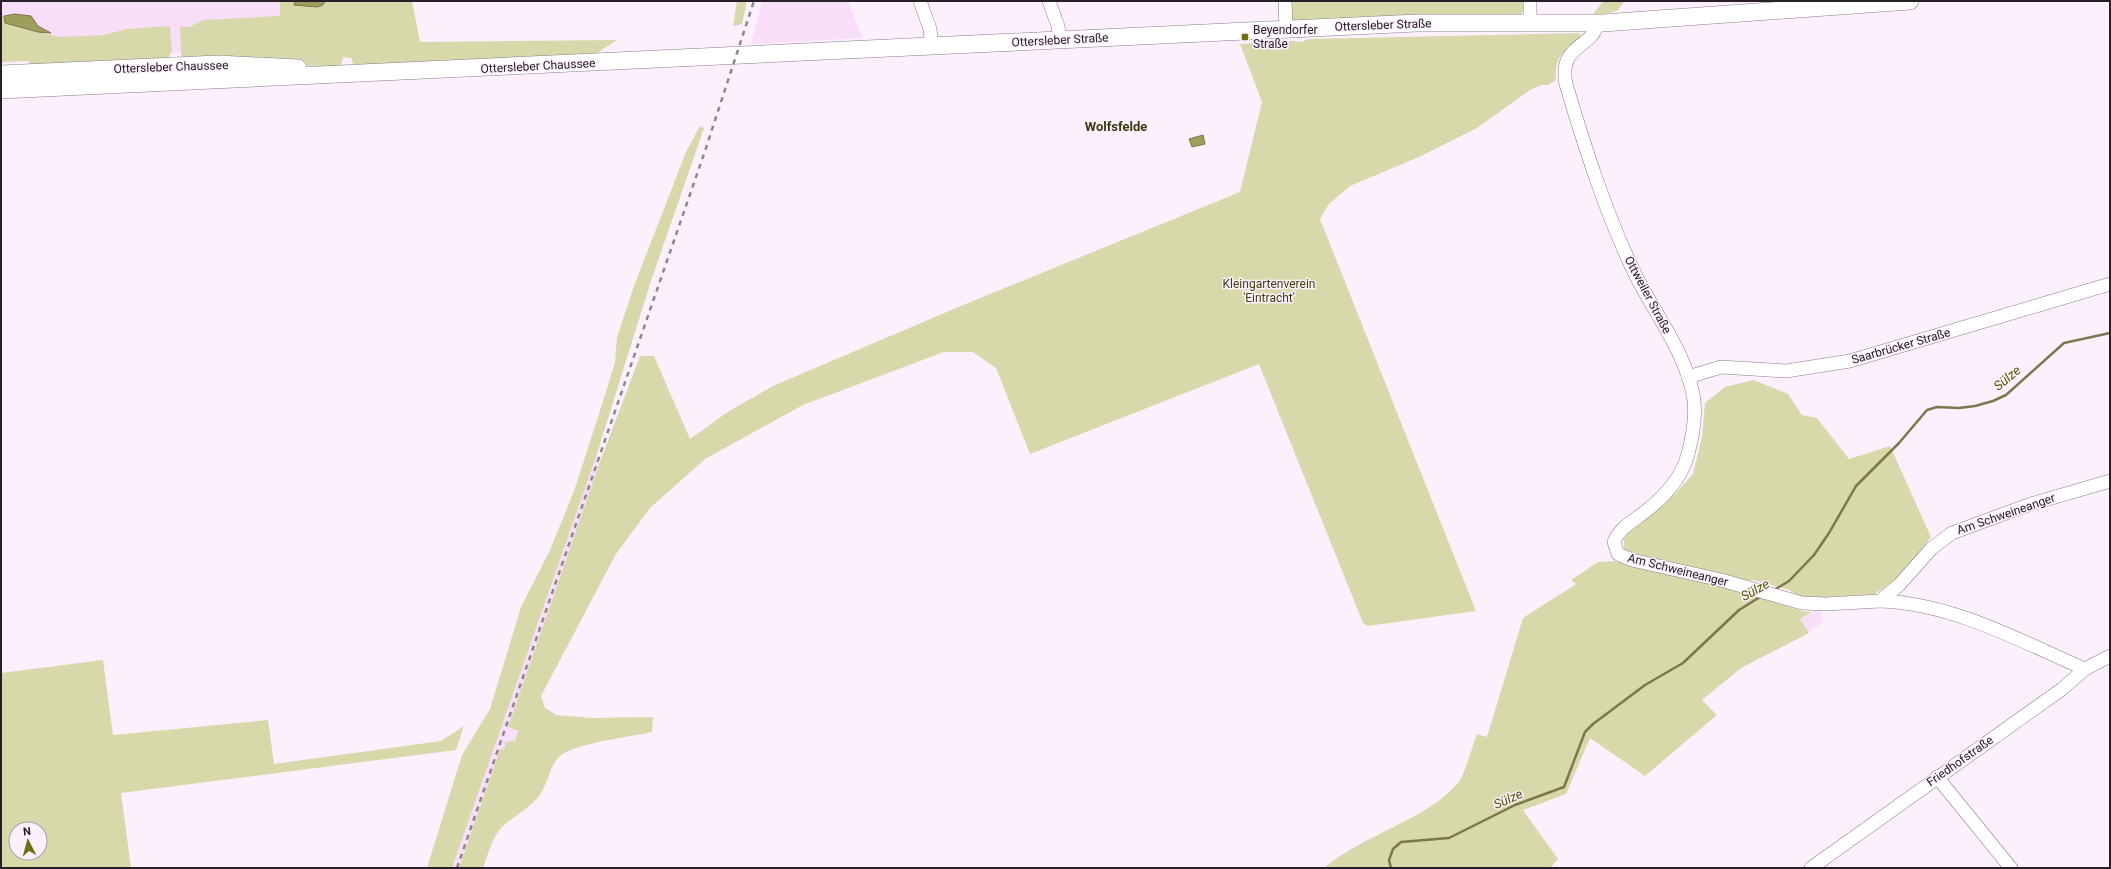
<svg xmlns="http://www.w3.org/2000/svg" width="2111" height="869" viewBox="0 0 2111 869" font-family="Roboto,sans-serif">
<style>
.built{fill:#f9def9}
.green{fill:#d7d9aa;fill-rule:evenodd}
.water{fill:#9d9e5b;stroke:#7a784c}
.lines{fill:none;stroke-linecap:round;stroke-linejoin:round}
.stream{stroke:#7a784c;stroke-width:2.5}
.minor-casing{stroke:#8b798b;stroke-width:14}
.major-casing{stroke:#8b798b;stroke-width:18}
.minor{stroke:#fff;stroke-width:13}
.major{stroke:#fff;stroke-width:17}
.rail{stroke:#8f848f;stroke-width:2.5;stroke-dasharray:5 5;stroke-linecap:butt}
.poi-dot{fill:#6f7013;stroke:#fdf0fd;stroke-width:1.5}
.labels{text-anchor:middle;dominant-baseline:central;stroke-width:3;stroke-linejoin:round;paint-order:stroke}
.street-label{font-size:12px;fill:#282028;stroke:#fdf0fd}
.poi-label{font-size:12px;fill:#282028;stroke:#fdf0fd;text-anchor:start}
.park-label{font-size:12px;fill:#3f3f09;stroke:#fdf0fd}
.neighbourhood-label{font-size:13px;font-weight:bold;fill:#3a3a11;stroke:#fdf0fd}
.water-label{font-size:13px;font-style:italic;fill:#565600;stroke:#fdf0fd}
</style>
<rect width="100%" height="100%" fill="#fdf0fd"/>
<g class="built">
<polygon points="1,1 407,1 247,49 1,62"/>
<polygon points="762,1 848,1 863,38 751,44"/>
<polygon points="596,457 601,459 508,727 518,731 515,741 505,748 500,749 459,868 452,868"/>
<polygon points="1816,611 1821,612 1823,621 1809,633 1800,619"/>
</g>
<g class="green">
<polygon points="280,1 412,1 420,42 617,40 594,55 354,66 351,58 343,57 341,67 188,60 181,55 180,27 189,27 204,20 280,16"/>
<polygon points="737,1 747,1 742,24 733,26"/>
<polygon points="1290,1 1525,1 1524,10 1519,17 1292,24"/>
<polygon points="1603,1 1625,1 1617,11 1591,17"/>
<polygon points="1,15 4,16 5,23 59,37 104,35 127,29 170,26 172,52 166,61 30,68 29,61 1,62"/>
<path d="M1579,33L1581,37C1565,52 1554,55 1556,80L1548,85H1541L1530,90L1477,128L1419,157L1350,186L1329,204L1320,219L1476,611L1368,626L1363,623L1259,364L1030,454L996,368L973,352H944L803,405L705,459L650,508L616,554L541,696L545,708L556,715L592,718L653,717L652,732C628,737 588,742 566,752C550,760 550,779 541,793C532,807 515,815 502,827C492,838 488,854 483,868H459L500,749L505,748V742L515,741L518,731L508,727L601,459L640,356H654L690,439L729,411L775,385L968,303L1240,192L1262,102L1240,44L1294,41L1302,42L1308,39Z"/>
<polygon points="700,126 704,128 650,284 596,457 452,868 427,868 462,755 490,709 521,607 550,550 574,491 607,389 615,362 617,337 634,286 686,152"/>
<polygon points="1754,380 1788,394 1802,415 1817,418 1849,459 1890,446 1931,537 1900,576 1884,588 1873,595 1802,598 1789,590 1753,580 1748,581 1624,551 1624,540 1632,529 1674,495 1693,474 1702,437 1705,403 1725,387"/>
<path d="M1614,561L1744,592L1802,611L1812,612L1800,619L1809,633L1741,668L1702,700L1717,715L1645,776L1590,738L1566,794L1523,810L1558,859L1550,868H1324C1364,834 1425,821 1458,783C1465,775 1472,746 1477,734L1487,737L1523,618L1576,584L1571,580L1598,562Z"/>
<path d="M103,660L113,735L268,720L274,764L441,741L464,726L456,750L121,793L131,868H1V673ZM16,829H40V853H16Z"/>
</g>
<g class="water">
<polygon points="295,1 325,1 323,5 317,7 294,5"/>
<polygon points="15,14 31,16 38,26 51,33 38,32 5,23 4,16"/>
<polygon points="1203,135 1205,144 1192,147 1189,139"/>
</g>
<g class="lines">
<g class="stream">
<polyline points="1774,590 1789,581 1814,555 1829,533 1856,486 1899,443 1927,410 1937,407 1959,408 1975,406 1993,401 2006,395 2064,343 2110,333"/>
<polyline points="1391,868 1389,860 1393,849 1401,842 1449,838 1515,805 1564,787 1585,732 1593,724 1645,685 1683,663 1739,610 1760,597"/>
</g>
<g class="minor-casing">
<g id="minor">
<polyline points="920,1 930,29 932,47"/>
<polyline points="1049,1 1058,26 1060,40"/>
<polyline points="1285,1 1286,29"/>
<polyline points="1530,1 1530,23"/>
<path d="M1597,24C1593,48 1558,44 1566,84C1585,148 1606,214 1635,274C1655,314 1684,350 1693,394C1697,413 1693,435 1688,454C1682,478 1665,496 1646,511C1635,520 1619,528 1614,542L1618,554L1632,560L1721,580L1802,603L1826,604L1880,601L1899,585L1932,548L1952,533L2031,504L2110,481"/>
<polyline points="1688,377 1721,367 1786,371 1850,361 2110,284"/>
<path d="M1880,601C1952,603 2020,641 2085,669"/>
<polyline points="1937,777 2011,868"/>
<polyline points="1811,868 2062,689 2085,669 2110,656"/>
</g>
</g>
<g class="major-casing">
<g id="major">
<polyline points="1,74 218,64 298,68"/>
<polyline points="1,90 1417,23 1603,23 1910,1"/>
</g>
</g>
<use href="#minor" class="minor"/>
<use href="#major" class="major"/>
<polyline class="rail" points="457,868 705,151 754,1"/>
</g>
<rect class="poi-dot" x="1241" y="33" width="8" height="8" rx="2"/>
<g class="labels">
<g class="street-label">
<text transform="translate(1383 25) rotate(-2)">Ottersleber Straße</text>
<text transform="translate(1060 40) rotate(-3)">Ottersleber Straße</text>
<text transform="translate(538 66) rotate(-3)">Ottersleber Chaussee</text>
<text transform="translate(171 67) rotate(-2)">Ottersleber Chaussee</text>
<text transform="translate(1648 295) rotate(62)">Ottweiler Straße</text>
<text transform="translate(1901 346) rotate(-16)">Saarbrücker Straße</text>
<text transform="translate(2006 514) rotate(-19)">Am Schweineanger</text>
<text transform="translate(1678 570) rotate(14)">Am Schweineanger</text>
<text transform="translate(1960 761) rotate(-35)">Friedhofstraße</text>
</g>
<g class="poi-label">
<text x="1253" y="30">Beyendorfer<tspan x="1253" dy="14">Straße</tspan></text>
</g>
<g class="park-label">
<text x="1269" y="284">Kleingartenverein<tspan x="1269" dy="14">'Eintracht'</tspan></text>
</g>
<g class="neighbourhood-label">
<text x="1116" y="126">Wolfsfelde</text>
</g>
<g class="water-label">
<text transform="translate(2007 378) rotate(-40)">Sülze</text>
<text transform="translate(1755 590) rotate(-29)">Sülze</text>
<text transform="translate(1508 799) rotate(-24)">Sülze</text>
</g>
</g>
<rect width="2111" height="869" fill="none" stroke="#282028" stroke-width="4"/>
<g transform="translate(28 841) rotate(354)"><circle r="19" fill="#fdf0fd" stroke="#a89da8"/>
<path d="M0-3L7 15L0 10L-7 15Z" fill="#6f7013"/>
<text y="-6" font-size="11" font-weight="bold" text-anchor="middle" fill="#282028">N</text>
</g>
</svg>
